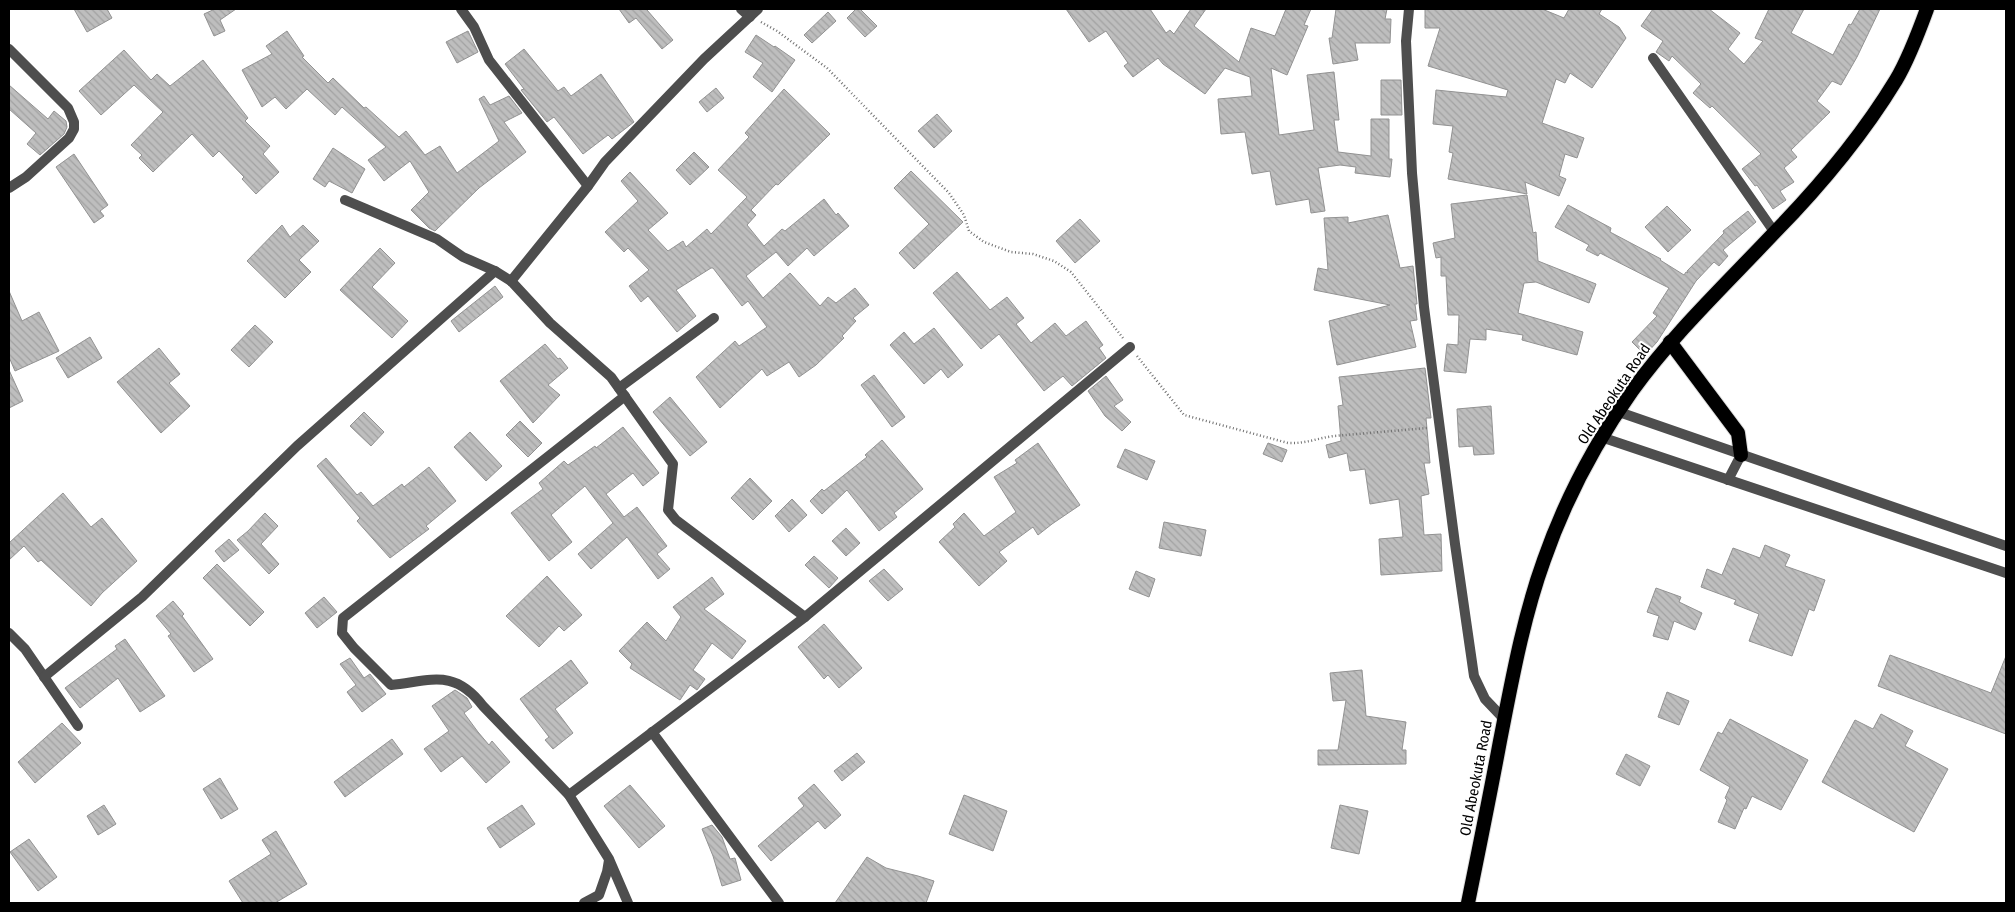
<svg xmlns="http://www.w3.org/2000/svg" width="2015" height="912" viewBox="0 0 2015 912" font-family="'Fira Sans Condensed',sans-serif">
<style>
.building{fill:url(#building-back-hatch);stroke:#929292}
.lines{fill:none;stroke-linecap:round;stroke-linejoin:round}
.trunk-casing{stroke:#dbdbdb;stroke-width:16}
.path{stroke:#707070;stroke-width:2.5;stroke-dasharray:1 2.5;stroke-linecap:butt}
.minor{stroke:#4e4e4e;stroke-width:10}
.trunk{stroke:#000;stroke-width:14}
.labels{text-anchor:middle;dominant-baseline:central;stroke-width:4;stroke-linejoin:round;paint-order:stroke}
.street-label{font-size:15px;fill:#000;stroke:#fff}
</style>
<defs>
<pattern id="building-back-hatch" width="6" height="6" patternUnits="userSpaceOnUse" patternTransform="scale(1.25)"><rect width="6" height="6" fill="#bebebe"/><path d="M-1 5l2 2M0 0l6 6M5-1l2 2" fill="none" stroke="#a2a2a2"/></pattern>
</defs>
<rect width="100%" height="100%" fill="#fff"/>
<g class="building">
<polygon points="74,9 107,9 112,18 87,32"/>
<polygon points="215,9 236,9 220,20 225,31 214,36 204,14"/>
<polygon points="619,9 649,9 647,10 673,40 662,49 636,18 629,23"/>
<polygon points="856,9 860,9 877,26 865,37 847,18"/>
<polygon points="1066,9 1150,9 1166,33 1170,30 1174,34 1191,9 1206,9 1194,26 1239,62 1251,28 1275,36 1286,9 1311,9 1304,25 1308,26 1287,75 1271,68 1279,135 1314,130 1307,75 1334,72 1339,120 1334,120 1338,152 1371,156 1371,119 1389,119 1389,159 1392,159 1390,177 1355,173 1356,167 1340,165 1318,168 1325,211 1311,213 1309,199 1276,205 1270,171 1252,174 1245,132 1221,134 1218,99 1252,96 1250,77 1225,68 1205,94 1163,64 1158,58 1133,77 1124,66 1128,63 1106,31 1089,42"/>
<polygon points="1336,9 1387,9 1385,19 1391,19 1390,43 1355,43 1358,60 1333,64 1329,38 1332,38"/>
<polygon points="1425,9 1542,9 1564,18 1569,9 1602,9 1599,14 1619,27 1626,38 1592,88 1570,73 1565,83 1556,79 1542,123 1584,138 1577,158 1565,154 1559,176 1566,179 1559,196 1525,182 1527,194 1448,179 1453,153 1449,152 1453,126 1433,124 1436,90 1506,97 1508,90 1428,66 1440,28 1425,28"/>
<polygon points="1653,9 1709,9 1740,33 1728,49 1744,64 1763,41 1755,38 1769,9 1804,9 1791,33 1833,55 1849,24 1851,25 1860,9 1880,9 1857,57 1841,85 1832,81 1817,101 1830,112 1791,150 1797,157 1784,168 1794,182 1780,191 1786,200 1773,209 1757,185 1755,186 1742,169 1761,154 1712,106 1710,108 1693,93 1701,84 1672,56 1669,61 1656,52 1663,41 1641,26"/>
<polygon points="828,12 836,21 812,43 804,35"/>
<polygon points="287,31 304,56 302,57 328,83 333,78 364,108 366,107 399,137 406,131 425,155 440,146 457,173 499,141 479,99 484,96 490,105 509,96 522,113 504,122 526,152 479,188 435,231 429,228 411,210 429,192 410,161 384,181 368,160 386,147 342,107 335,115 307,89 286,109 275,97 262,107 242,70 272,54 266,46"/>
<polygon points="468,31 478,52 457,63 446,42"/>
<polygon points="756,35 774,47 775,46 795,60 772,92 753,77 763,63 745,52"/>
<polygon points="524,49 558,91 564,87 571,96 601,74 634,122 612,139 608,135 583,154 554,117 547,122 521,90 524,89 505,64"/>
<polygon points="124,50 151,80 157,74 170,86 203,60 248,118 245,121 270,146 263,154 279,172 256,194 242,179 244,177 219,151 213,157 192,134 153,172 139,158 142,155 131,145 163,112 134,85 101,115 79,91"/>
<polygon points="1381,80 1401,80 1402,115 1381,115"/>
<polygon points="9,85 48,119 54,111 66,121 67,127 64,134 40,155 27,144 36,133 9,109"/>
<polygon points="716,88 724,98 707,112 699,102"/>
<polygon points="784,89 830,134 778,185 776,184 751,210 756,215 747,225 764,246 782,229 785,231 824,199 836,215 838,213 849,226 814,256 807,248 788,266 776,252 746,276 763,298 790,273 820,306 828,297 836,303 855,288 869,305 853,318 856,321 842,336 844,338 816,365 799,377 789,362 767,376 762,369 720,408 696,377 735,341 739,346 767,327 748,301 742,306 713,268 711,268 676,290 696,316 677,332 648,296 641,302 629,286 649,270 628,248 624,252 605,232 638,201 621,181 630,172 668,213 648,230 668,251 683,241 686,247 707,229 711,234 747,197 718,170 749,137 745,133"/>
<polygon points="937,114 952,131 934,148 918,131"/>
<polygon points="333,148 365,169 352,193 329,181 325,187 313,179"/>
<polygon points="694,152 709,167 690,185 676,170"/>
<polygon points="74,154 108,205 100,211 104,216 94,223 56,167"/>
<polygon points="911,171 963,222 914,269 899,253 929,224 894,188"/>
<polygon points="1527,195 1533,233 1536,232 1538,261 1596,284 1589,303 1536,282 1524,283 1518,313 1583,332 1577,355 1522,340 1523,335 1486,329 1486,340 1470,339 1466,373 1444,371 1447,344 1458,345 1459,315 1448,315 1446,276 1441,276 1441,257 1436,258 1433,243 1455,238 1451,204"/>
<polygon points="1568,205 1611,228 1610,232 1661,259 1660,260 1684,275 1686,272 1688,273 1687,271 1724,233 1723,231 1748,211 1756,222 1723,250 1728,256 1719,266 1714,262 1696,281 1657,342 1645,355 1632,342 1657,316 1653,313 1669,288 1600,253 1598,256 1586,250 1589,245 1555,227"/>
<polygon points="1667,206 1691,230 1668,252 1645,227"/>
<polygon points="1388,215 1400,268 1413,266 1417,304 1415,304 1417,320 1410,321 1416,347 1337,365 1329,321 1390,305 1314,290 1318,268 1328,270 1324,218 1348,217 1348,223"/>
<polygon points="1080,219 1100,241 1075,263 1056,241"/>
<polygon points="282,225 290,237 303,225 319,241 299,260 311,272 285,298 247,261"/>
<polygon points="380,248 395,263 372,287 408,321 392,338 340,290"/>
<polygon points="957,272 990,310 1007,297 1024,318 1016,324 1031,343 1055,323 1066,336 1086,321 1103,345 1099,348 1106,358 1072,386 1063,376 1044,391 999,334 981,349 933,293"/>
<polygon points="495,286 503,297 459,332 451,321"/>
<polygon points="9,291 22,321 39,312 59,351 15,371 9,357"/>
<polygon points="255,325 273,342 249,367 231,350"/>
<polygon points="934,328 963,365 948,378 941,369 924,384 890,345 904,332 914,344"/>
<polygon points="90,337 102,358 68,378 56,358"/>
<polygon points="545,344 558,359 560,358 568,368 548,385 560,395 533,423 500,381"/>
<polygon points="159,348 180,374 169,383 190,406 161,433 117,382"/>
<polygon points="1425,368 1431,418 1426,418 1430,463 1424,463 1429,494 1421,496 1424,535 1441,534 1442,571 1381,575 1379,539 1403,537 1399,499 1370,504 1365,469 1350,471 1347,453 1329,458 1326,445 1341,441 1338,406 1343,405 1339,377"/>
<polygon points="9,370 23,401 9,408"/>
<polygon points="874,375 905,417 892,427 861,385"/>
<polygon points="1106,376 1123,400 1114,406 1131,422 1122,431 1105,416 1088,391"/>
<polygon points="670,397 707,442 690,456 653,412"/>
<polygon points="1491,406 1494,454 1474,455 1473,446 1459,447 1457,409"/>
<polygon points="364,412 384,432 371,446 350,426"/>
<polygon points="520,421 542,443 528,457 506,435"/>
<polygon points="623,427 659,473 643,486 633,473 606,494 624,517 637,507 667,546 657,554 670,569 658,579 627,537 591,569 578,554 613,523 585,486 551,515 572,542 549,561 511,513 543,489 539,483 564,461 568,465 595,446 596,448"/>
<polygon points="470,432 502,466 486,481 454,447"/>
<polygon points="882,440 923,489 894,513 897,517 879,531 847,490 822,514 810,501 822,489 824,491 867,457 865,455"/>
<polygon points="1038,443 1080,505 1052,524 1038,535 1033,527 999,552 1007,561 979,586 939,542 955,527 953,524 964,513 984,536 1016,512 994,477 1017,463 1015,460"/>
<polygon points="1268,443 1287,450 1282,462 1263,454"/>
<polygon points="1125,449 1155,461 1147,480 1117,467"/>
<polygon points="326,458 357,495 361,492 373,506 402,484 404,487 429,467 456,501 426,526 429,529 390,558 357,521 360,518 317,466"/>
<polygon points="750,478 772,501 753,520 731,498"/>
<polygon points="63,493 91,527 102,518 137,561 102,593 91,606 41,560 38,562 24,546 9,560 9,543"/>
<polygon points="792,499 807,515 789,532 775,516"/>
<polygon points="265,513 278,526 261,544 279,564 269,574 237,540 248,531"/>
<polygon points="1164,522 1206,530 1201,556 1159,548"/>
<polygon points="846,528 860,543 846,556 832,541"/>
<polygon points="229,539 239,550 224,562 215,551"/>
<polygon points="1765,545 1790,555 1785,566 1825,580 1814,611 1809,609 1792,656 1749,641 1759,614 1734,604 1736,600 1701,587 1707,569 1722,575 1733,548 1760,558"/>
<polygon points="814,556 838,578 829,588 805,565"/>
<polygon points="217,564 264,612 250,626 203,578"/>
<polygon points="884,569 903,589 888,601 869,581"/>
<polygon points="1136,571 1155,579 1149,597 1129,589"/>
<polygon points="547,576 582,615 564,631 559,626 539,647 506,616"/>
<polygon points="712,577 724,594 704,609 746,641 732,659 712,643 693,670 705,679 697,690 690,685 680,700 630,668 632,664 619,651 647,622 666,641 681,617 673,607"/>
<polygon points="1656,588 1681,597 1679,602 1702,613 1695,630 1674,621 1668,640 1653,636 1659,616 1647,612"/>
<polygon points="324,597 337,612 317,628 305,613"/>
<polygon points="173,601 184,614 182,616 213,659 194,672 168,636 171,634 156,616"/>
<polygon points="824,624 862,668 839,688 828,675 824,679 798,647"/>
<polygon points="125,639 165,696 140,712 118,678 80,708 65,688 117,649 115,646"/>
<polygon points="1890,655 1991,693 2006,656 2006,734 1878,686"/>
<polygon points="350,658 364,678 370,674 386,694 362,712 347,692 356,685 340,664"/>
<polygon points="571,660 588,683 555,709 573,733 553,749 545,740 549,737 520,699"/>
<polygon points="1362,670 1366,716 1406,722 1402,750 1406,750 1406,764 1318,765 1318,750 1338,750 1346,700 1333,701 1330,673"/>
<polygon points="455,690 467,698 472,707 464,713 478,732 489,745 492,741 510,762 486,783 462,756 441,772 424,749 449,731 432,706"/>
<polygon points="1667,692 1689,701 1679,725 1658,717"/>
<polygon points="1881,714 1913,731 1905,746 1948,769 1914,832 1822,782 1855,720 1873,729"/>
<polygon points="1730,719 1808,760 1781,810 1752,796 1746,809 1744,808 1735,829 1718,822 1727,800 1725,798 1730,787 1700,770 1718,732 1722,734"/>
<polygon points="62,723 81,743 35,783 18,762"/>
<polygon points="392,739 403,754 345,797 334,782"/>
<polygon points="857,753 865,762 842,781 834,771"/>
<polygon points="1626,754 1650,766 1640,786 1616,774"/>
<polygon points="220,778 238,809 221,819 203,789"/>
<polygon points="814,784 841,815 825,829 818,821 771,861 758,846 804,806 798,798"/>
<polygon points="630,785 665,826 639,848 604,806"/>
<polygon points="964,795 1007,811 993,851 949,834"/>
<polygon points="104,805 116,824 98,835 87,816"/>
<polygon points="522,805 535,824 500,848 487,828"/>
<polygon points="1340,805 1368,811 1359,854 1331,848"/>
<polygon points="712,825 722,837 730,859 735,858 741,880 722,886 713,856 702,829"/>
<polygon points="276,831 307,884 275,903 243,903 229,881 271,854 262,840"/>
<polygon points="29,839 57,877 38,891 10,852"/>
<polygon points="867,857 886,868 918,876 934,881 926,903 835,903"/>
</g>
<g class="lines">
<g class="trunk-casing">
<g id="trunk">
<polyline points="1670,342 1738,433 1741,455"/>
<path d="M1468,903C1479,849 1490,795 1500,741C1512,680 1523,618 1544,560C1565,500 1595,443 1632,391C1674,333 1725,285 1774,233C1819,187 1862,136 1896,80C1908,60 1919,31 1927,9"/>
</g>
</g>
<g class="path">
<polyline points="761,22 777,31 827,68 949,193 964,215 969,231 984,242 1011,252 1033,254 1054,261 1071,272 1123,338"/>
<path d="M1137,356L1184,415L1288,443C1305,444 1318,438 1334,436L1427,428"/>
</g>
<g class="minor">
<polyline points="461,9 474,27 489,60 588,186"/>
<polyline points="741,9 750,17"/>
<polyline points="1409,9 1406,41 1412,173 1424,307 1455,544 1474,676 1485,699 1504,719"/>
<polyline points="9,49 68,108 74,122 74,129 69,138 26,177 9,188"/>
<polyline points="1653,58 1775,233"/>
<polyline points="345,200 437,239 463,257 495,271 511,281 550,323 611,377 673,464 668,510 676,520 805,617"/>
<polyline points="511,281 588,186 605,162 704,59 758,9"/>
<polyline points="619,388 714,318"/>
<path d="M625,396L343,618L342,633L354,648L391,685C431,681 454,668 483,706L569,795L609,859L628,903"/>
<polyline points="1619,412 2006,546"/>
<polyline points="1601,437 2006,573"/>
<polyline points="1728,480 1741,455"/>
<polyline points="9,633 25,649 78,726"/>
<polyline points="44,677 142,597 297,446 495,271"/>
<polyline points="652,732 779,903"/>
<polyline points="569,795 805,617 1130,347"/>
<polyline points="584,903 599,895 607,872 609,860"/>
</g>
<use href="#trunk" class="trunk"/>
</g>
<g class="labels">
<g class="street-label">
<text transform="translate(1614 394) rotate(-56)">Old Abeokuta Road</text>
<text transform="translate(1476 778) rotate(-79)">Old Abeokuta Road</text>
</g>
</g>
<rect width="2015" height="912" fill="none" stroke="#000000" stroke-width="20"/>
</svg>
